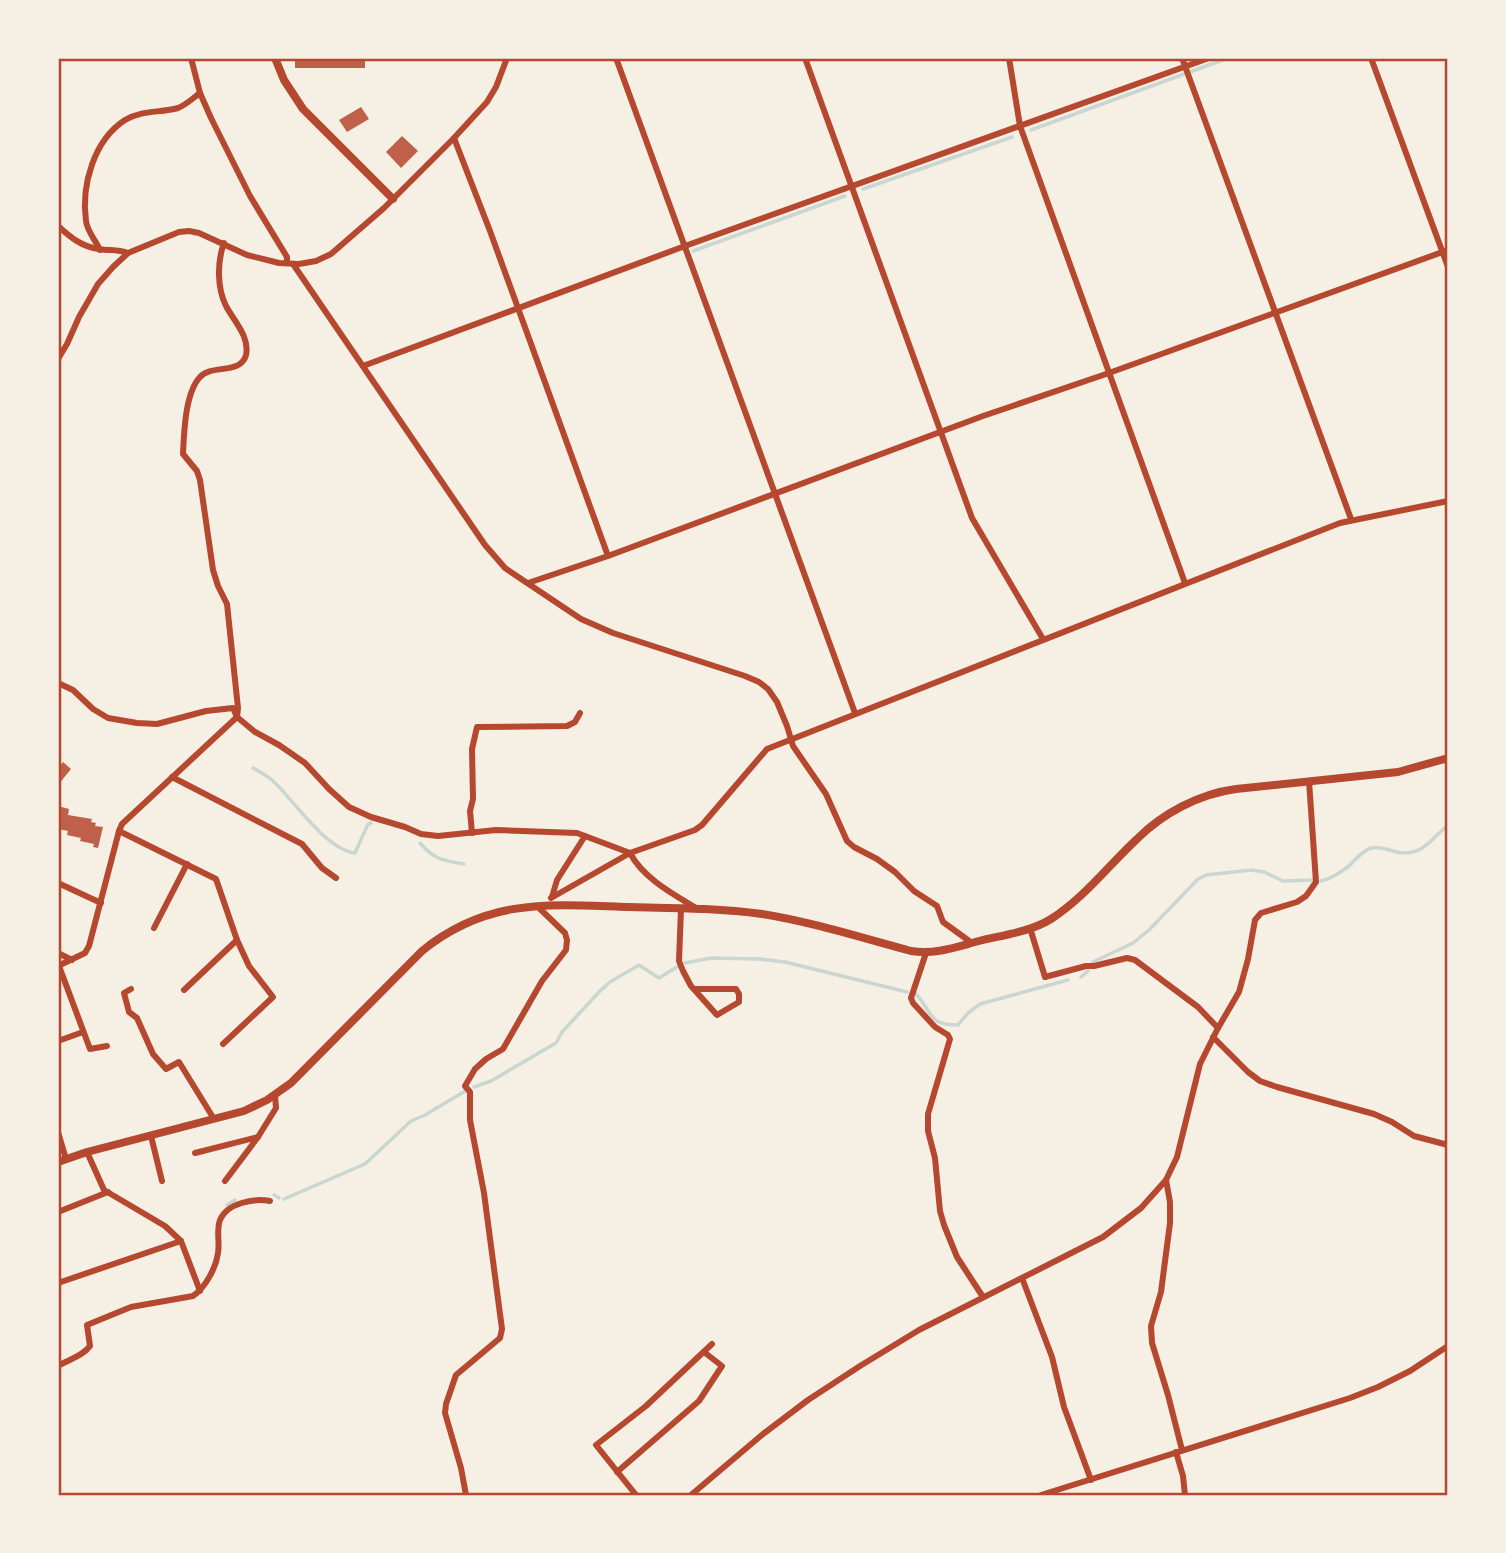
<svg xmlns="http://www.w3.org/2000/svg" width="1506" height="1553" viewBox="0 0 1506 1553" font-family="'Nunito Sans',sans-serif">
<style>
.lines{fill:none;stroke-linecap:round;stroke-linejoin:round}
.stream{stroke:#c9d6d2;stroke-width:3.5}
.building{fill:#bf614a}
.minor{stroke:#b5482f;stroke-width:6}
.tertiary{stroke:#b5482f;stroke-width:8}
.neatline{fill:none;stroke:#b5482f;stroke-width:2.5}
</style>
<rect width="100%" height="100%" fill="#f6efe4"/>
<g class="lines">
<g class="stream">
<polyline points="1031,130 1228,58"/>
<polyline points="863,189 1012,137"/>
<polyline points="693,251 845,196"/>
<path d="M253,768C260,772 267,776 272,780C294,800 326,850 355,853L368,824L371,823"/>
<path d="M420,843C435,860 442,860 464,864"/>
<path d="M1321,881C1333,878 1341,872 1350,865C1357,858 1362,851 1371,848C1378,846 1386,849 1393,851C1421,859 1429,841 1448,825"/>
<polyline points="1093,962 1133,943 1149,930 1198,879 1206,875 1251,870 1264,872 1283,881 1314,880"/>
<polyline points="685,963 711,958 759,959 785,962 907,992"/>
<polyline points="1081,977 1088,971"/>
<path d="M916,994C933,1013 928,1025 958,1025L968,1013L980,1004L1068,980"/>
<polyline points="474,1087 491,1081 556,1043 562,1032 600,991 610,982 639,965 659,978 677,967"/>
<polyline points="274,1195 279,1198"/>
<polyline points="284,1199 365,1164 411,1121 425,1115 467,1090"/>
<polyline points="227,1205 235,1200"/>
</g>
</g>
<g class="building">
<rect x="295" y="58" width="70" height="10"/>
<polygon points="361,107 369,119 347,132 339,120"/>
<polygon points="402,136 418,151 401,168 386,152"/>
<polygon points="63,762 71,769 58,785 58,768"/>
<polygon points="58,806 69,809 68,815 92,819 91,822 96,823 95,826 103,827 98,848 93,847 94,844 80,841 81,838 67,835 68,831 58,829"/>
</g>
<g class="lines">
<g class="minor">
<polyline points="191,58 200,93 211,118 250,196 287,257 287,263"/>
<polyline points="616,58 855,713"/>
<polyline points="805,58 972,518 1043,639"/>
<polyline points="1009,58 1020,126 1185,583"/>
<polyline points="1182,58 1351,519"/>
<polyline points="1371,58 1448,267"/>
<polyline points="454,138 490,231 608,556"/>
<path d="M58,226C70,237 82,247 99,249C109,251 117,249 128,253"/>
<path d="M100,250C96,241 87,231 86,221C81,185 94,140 125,120C141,110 160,113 178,108C186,105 193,98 200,93"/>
<polyline points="293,264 485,545 505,568 581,619 613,633 745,676 759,682 768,689 777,702 787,726 793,746 826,794 847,841 854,847 877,859 895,872 914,891 937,906 943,922 972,943"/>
<polyline points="58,359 67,344 79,317 98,284 113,267 128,253 179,232 189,231 199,233 247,255 279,263 299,264 316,261 331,254 384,208 454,138 487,102 496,87 507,58"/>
<polyline points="363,366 685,246 1209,58"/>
<polyline points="528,583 608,556 983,416 1109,373 1448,250"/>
<path d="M58,683L73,690L93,709L108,718L137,723L157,724L206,711L233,708L237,717L255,732L279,745L305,763L329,789L349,807L371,817L405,827L421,834L438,836L496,830L577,833L630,853C643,878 673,894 696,908"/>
<polyline points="172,777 302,844 322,868 336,878"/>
<polyline points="119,831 216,879 237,940 249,966 273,997 223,1044"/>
<polyline points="472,833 470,811 473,799 472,749 477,727 567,726 575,722 580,713"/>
<polyline points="58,883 101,903"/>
<polyline points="552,897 557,880 585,836"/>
<polyline points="551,898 630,853 695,830 702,825 767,749 1340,523 1448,501"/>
<polyline points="681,909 679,961 683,971 691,986 717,1015 739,1002 739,994 736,989 694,989"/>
<polyline points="154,928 187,864"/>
<polyline points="1030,928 1045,977 1086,966 1094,966 1127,958 1135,960 1198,1007 1218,1028"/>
<polyline points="58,953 72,960"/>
<polyline points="926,953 911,998 913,1003 935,1027 948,1035 950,1039 928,1114 928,1131 935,1158 940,1211 944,1225 957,1257 983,1297"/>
<path d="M58,966L85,953L89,946L119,831L122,824L237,717L238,708L227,604L218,586L213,570L200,480L197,471L183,454C184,433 185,393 200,377C211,364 241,375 246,355C250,337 234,321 226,306C217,288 217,262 224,243"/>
<polyline points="59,966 90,1049 107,1046"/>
<polyline points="131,989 124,993 129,1012 137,1018 153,1054 166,1069 179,1062 214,1119"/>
<polyline points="184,990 237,940"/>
<polyline points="1213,1037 1248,1072 1260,1081 1277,1087 1374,1114 1392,1122 1414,1136 1448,1145"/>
<polyline points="58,1041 83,1032"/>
<polyline points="58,1132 66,1159"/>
<polyline points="151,1136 162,1181"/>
<polyline points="87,1152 104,1190 165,1226 181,1241 200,1291"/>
<polyline points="195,1153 258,1137"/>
<polyline points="1166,1180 1170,1202 1170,1223 1161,1292 1151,1326 1152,1343 1168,1395 1182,1450"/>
<polyline points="225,1181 258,1137 276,1108 275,1095"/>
<polyline points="58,1212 108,1192"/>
<polyline points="1022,1278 1052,1357 1064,1407 1091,1480"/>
<polyline points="58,1283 181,1241"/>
<path d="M58,1366C68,1360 83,1356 90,1346L87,1325L131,1307L193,1296C205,1288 216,1268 218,1253C220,1243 216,1230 220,1220C227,1203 254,1198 270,1201"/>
<polyline points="1176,1452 1183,1476 1185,1495"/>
<polyline points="617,1472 699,1401 722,1366 704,1352"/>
<polyline points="466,1495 461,1468 445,1413 446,1404 456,1375 500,1338 502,1329 484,1193 470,1120 470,1092 465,1086 475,1069 486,1059 503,1049 542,981 566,950 567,940 565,933 537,906"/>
<polyline points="636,1495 596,1445 646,1406 712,1344"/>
<polyline points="691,1495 763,1434 808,1400 860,1366 919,1330 1103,1237 1141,1208 1166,1180 1177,1157 1200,1064 1218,1028 1239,992 1248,959 1255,920 1261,913 1297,902 1306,896 1316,882 1309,781"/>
<polyline points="1041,1495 1350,1398 1378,1387 1410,1371 1448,1346"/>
</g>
<g class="tertiary">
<polyline points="275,58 284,80 303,109 393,199"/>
<path d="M58,1162L87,1152L244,1111L267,1100L291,1083L422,951C487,898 550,904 629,907C673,908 718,908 762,914C812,922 862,938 911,951C935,955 956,947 979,941C1003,935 1030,932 1051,919C1084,898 1109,865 1137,839C1163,813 1199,794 1236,789L1398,772L1448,758"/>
</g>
</g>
<rect width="1506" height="1553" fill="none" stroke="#f6efe4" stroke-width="119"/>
<rect x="60" y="60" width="1386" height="1434" class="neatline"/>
</svg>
